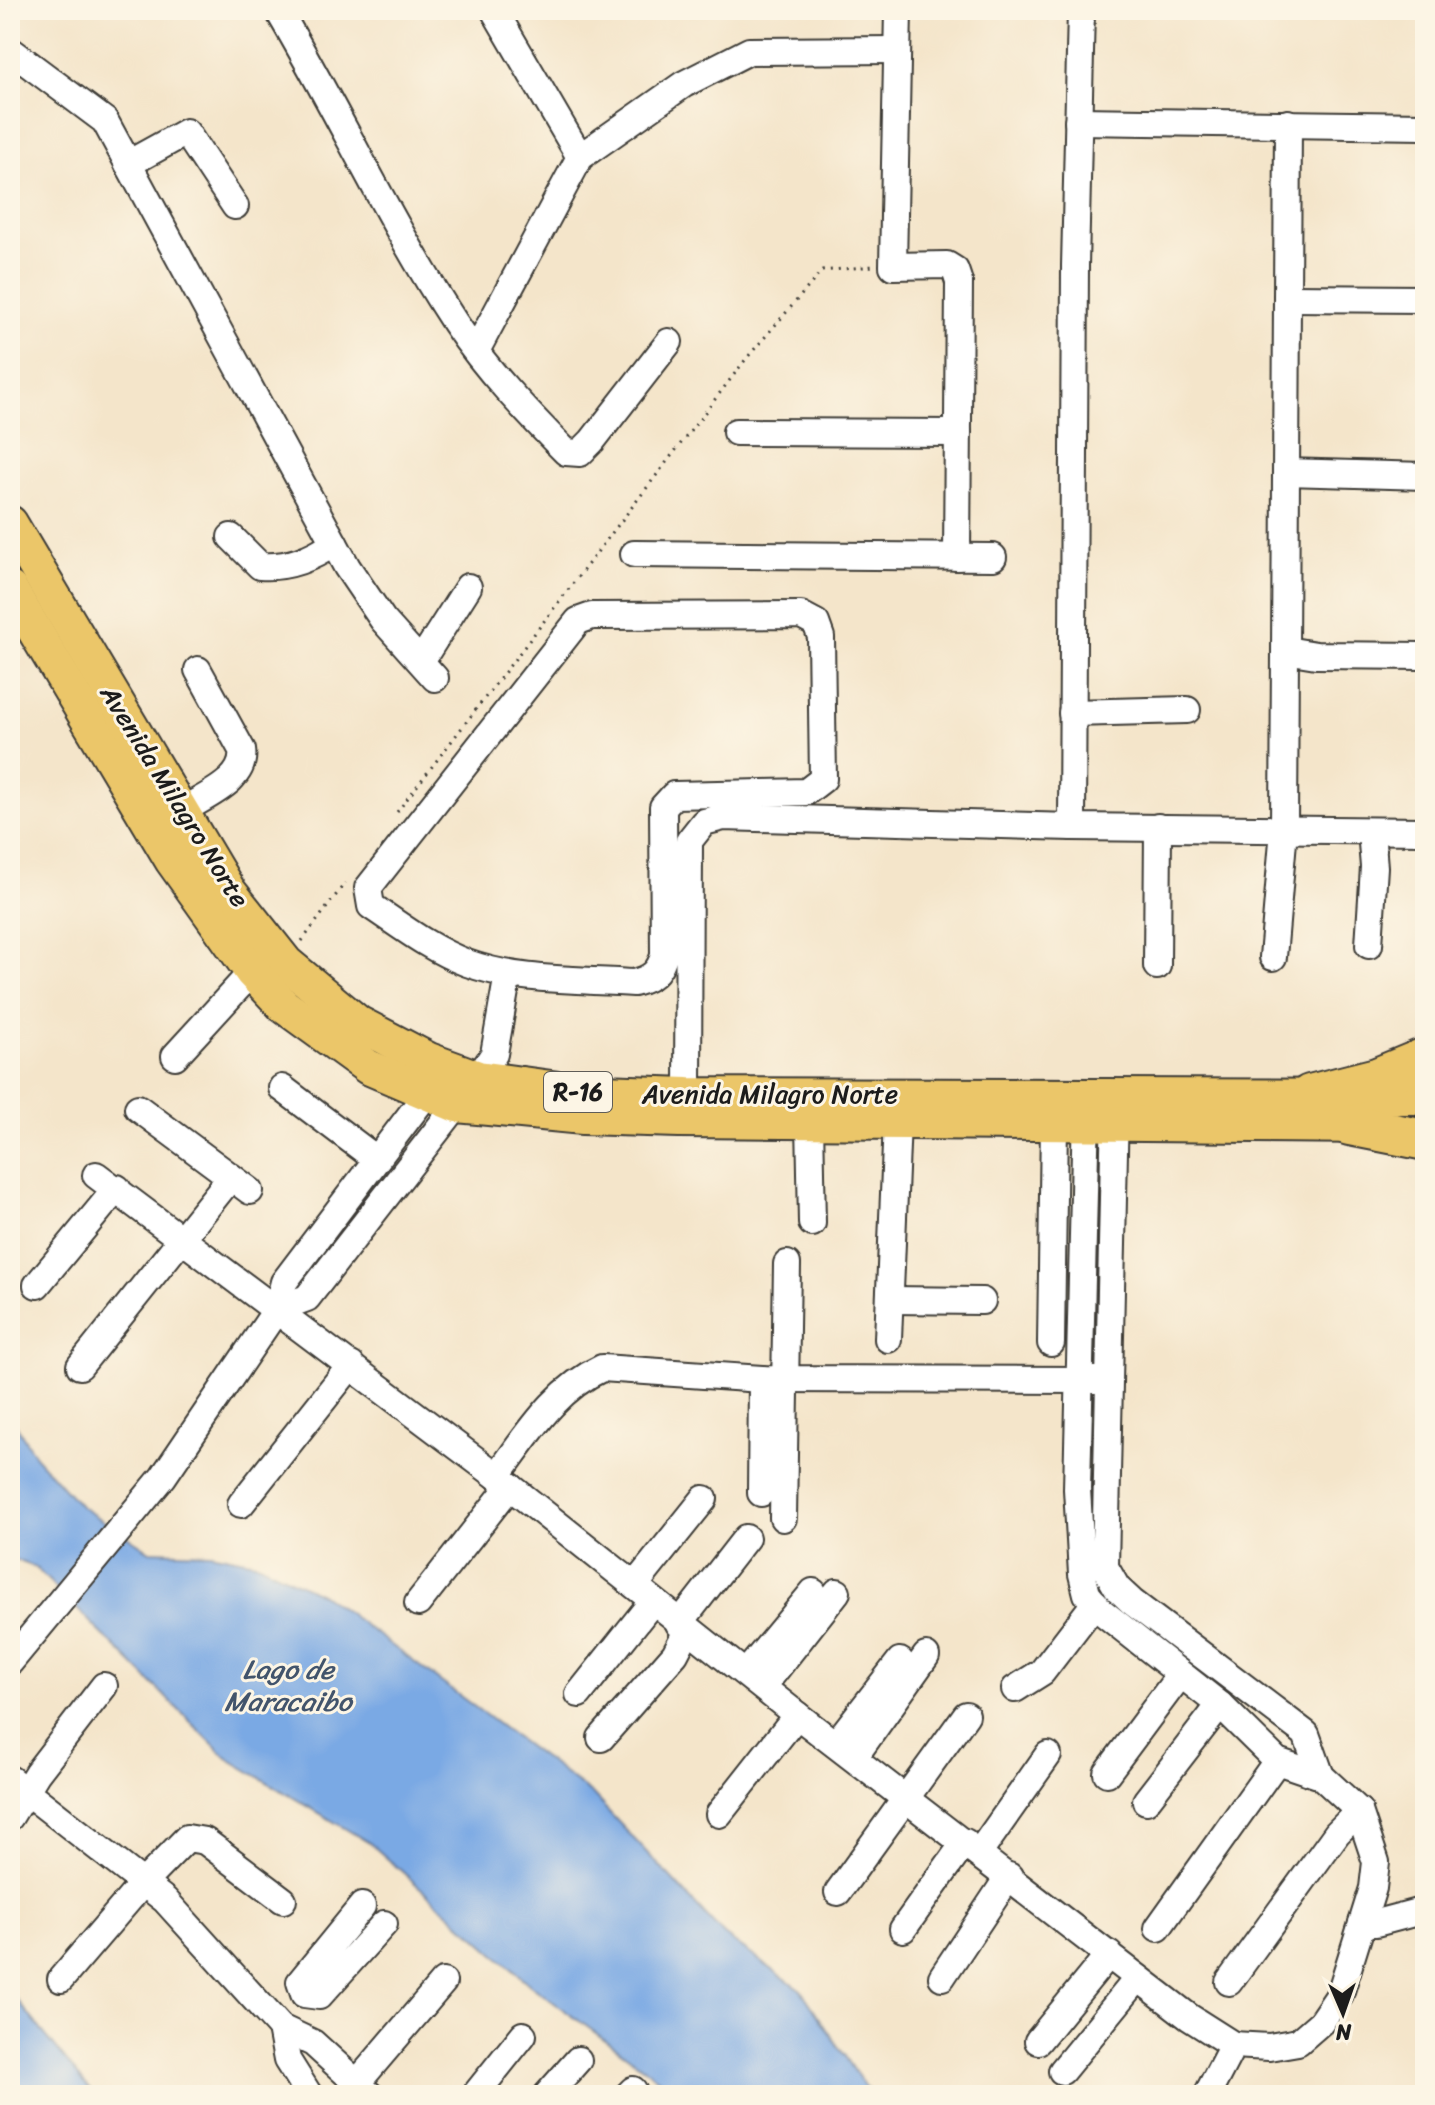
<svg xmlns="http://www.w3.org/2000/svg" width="1435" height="2105" viewBox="0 0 1435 2105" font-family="Sriracha,sans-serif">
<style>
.water{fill:#7aa9e4;stroke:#4b6280;stroke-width:2}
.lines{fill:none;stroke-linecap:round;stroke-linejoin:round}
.minor-casing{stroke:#3c3a36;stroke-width:30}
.major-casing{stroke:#3c3a36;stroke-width:38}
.highway-casing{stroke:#3c3a36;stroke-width:44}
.path{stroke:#3c3a36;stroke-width:3;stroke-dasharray:2 6;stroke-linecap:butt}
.minor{stroke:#fff;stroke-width:26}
.major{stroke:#ebc669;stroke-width:34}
.highway{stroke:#ebc669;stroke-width:40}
.labels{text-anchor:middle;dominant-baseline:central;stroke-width:6;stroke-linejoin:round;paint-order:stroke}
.shield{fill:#fcf5e5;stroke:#5f5d58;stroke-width:2}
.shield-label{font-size:24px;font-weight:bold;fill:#1c1c1c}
.street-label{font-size:26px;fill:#1c1c1c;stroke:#fcf5e5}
.water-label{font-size:28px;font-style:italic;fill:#42546c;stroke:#fcf5e5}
</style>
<rect width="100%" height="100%" fill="#fcf5e5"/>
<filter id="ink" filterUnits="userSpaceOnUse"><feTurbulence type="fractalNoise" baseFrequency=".0125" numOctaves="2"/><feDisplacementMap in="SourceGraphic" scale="16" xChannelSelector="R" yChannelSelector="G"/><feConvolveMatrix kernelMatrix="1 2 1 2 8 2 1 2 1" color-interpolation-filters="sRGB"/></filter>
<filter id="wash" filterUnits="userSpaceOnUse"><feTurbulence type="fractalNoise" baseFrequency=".006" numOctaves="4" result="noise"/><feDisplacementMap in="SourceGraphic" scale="32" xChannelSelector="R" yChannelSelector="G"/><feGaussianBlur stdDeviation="1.8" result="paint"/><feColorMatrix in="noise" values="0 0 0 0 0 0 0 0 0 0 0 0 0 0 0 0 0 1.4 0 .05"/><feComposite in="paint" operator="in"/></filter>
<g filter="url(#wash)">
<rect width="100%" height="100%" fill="#f4e5ca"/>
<g class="water">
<polygon points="10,1415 35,1456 80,1506 150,1551 210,1553 255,1562 325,1596 592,1794 724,1935 801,1990 866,2088 875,2095 678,2093 530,1985 371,1844 227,1758 35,1567 10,1558"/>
<polygon points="10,1994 13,1995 94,2095 10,2095"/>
</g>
</g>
<g filter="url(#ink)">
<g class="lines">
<g class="minor-casing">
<g id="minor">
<path d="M278,10C339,113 389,222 455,323C487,371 526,411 566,452L580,453L592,441L669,342"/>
<polyline points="494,10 580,157"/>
<polyline points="898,10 893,266 947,265 955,270 959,282 957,557"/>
<polyline points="1081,10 1075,266 1072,827 1425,831"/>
<polyline points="10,50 105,121 347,567 383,620 435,678"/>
<polyline points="1078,121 1425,126"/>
<polyline points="128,164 186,132 235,206"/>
<polyline points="1287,298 1425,299"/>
<polyline points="476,351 580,157 684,84 749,51 897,50"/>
<polyline points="736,432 958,433"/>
<polyline points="1286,472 1425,476"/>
<path d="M231,537L260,566C288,568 311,559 334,543"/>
<polyline points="634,554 993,557"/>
<path d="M801,615L816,623L821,637L823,779L806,792L674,795L663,807L664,956C658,973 652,978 634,983C580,979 519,982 467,963C432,950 402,927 371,906L368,888L578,621L592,616Z"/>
<polyline points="1286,650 1316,655 1425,656"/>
<polyline points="421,661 468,587"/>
<polyline points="1072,713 1187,710"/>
<path d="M182,811C204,796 247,781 242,750L198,670"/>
<polyline points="1369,945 1374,867 1371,831"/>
<polyline points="1273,957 1284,829 1288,123"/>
<polyline points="1157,966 1158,827"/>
<polyline points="175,1056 252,972"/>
<polyline points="282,1088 376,1159"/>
<polyline points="688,1095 689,841 704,822 724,817 1072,827"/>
<polyline points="1115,1106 1105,1567 1117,1588 1132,1602 1306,1734 1321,1776"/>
<polyline points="138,1108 250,1191"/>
<polyline points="810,1121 812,1223"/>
<polyline points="96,1175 497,1476 797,1715 1189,2017 1233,2045 1269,2047 1298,2042 1321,2022 1340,1994 1373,1888 1376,1862 1359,1811 1321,1776 1277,1761 1220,1705 1101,1611 1087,1594 1082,1574 1077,1489 1086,1108"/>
<polyline points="37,1285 117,1188"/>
<polyline points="890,1300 982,1301"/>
<polyline points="277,1309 307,1298 478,1078 494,1054 508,974"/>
<polyline points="888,1339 897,1121"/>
<polyline points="1051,1343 1054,1122"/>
<polyline points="80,1366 231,1177"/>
<path d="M497,1476C528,1435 554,1390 602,1368L762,1379L1097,1380"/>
<polyline points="761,1493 762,1379"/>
<polyline points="241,1504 351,1365"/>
<polyline points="783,1518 787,1264"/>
<polyline points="635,1585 704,1499"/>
<polyline points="418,1603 510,1486"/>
<polyline points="679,1624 746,1538"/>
<polyline points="10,1662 163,1477 277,1309 284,1282 437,1080"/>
<polyline points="746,1673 813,1592"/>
<polyline points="764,1685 837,1592"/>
<polyline points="1015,1689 1042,1672 1095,1603"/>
<polyline points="579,1694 653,1601"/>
<polyline points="601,1738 675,1654 687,1631"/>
<polyline points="837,1742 900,1661"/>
<polyline points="855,1756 926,1656"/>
<polyline points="1107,1773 1180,1675"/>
<polyline points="10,1779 165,1900 281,2028 313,2043 370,2095"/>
<polyline points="1146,1801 1220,1705"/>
<polyline points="719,1814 797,1715"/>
<polyline points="10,1817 37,1773 104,1686"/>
<polyline points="979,1853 1048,1755"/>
<polyline points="838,1892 966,1715"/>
<polyline points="362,1906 300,1982 304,1994 319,1996 384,1924"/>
<polyline points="1362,1923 1376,1923 1425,1910"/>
<polyline points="1158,1928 1277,1761"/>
<polyline points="903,1929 965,1842"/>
<polyline points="942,1977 1009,1876"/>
<polyline points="61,1979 143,1883 187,1838 205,1841 283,1900"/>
<polyline points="1229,1982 1337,1833 1359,1811"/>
<polyline points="281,2028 287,2060 309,2095"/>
<polyline points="1038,2041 1109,1954"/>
<polyline points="1062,2071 1138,1978"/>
<polyline points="357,2083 443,1982"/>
<polyline points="475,2095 523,2035"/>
<polyline points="547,2095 578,2060"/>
<polyline points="628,2095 633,2090"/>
<polyline points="1207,2095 1233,2045"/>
</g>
</g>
<g class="major-casing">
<g id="major">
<polyline points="10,523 228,890 286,963 358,1023 429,1060 478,1078 573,1091 688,1095 1425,1097"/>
<polyline points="10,589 172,860 252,972 284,1006 368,1067 457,1105 583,1117 679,1120 1375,1126"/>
</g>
</g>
<g class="highway-casing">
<g id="highway">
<polyline points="1310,1095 1377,1078 1425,1058"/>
<polyline points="1349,1125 1425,1140"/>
</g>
</g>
<g class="path">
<polyline points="397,812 746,359 822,271 873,266"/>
<polyline points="302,941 345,883"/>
</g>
<use href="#minor" class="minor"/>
<use href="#major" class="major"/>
<use href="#highway" class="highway"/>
</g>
</g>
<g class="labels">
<rect class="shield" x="544" y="1072" width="68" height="40" rx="6"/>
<g class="shield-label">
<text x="578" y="1092">R-16</text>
</g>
<g class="street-label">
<text transform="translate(175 796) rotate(58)">Avenida Milagro Norte</text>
<text x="770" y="1094">Avenida Milagro Norte</text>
</g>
<g class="water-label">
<text x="288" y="1669">Lago de<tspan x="288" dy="32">Maracaibo</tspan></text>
</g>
</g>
<rect width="1435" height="2105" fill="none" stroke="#fcf5e5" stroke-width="40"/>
<g transform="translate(1343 2013) rotate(178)" stroke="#fcf5e5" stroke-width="6" paint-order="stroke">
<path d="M0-6L14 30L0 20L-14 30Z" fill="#1c1c1c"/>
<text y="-12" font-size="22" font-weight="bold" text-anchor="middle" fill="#1c1c1c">N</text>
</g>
</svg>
